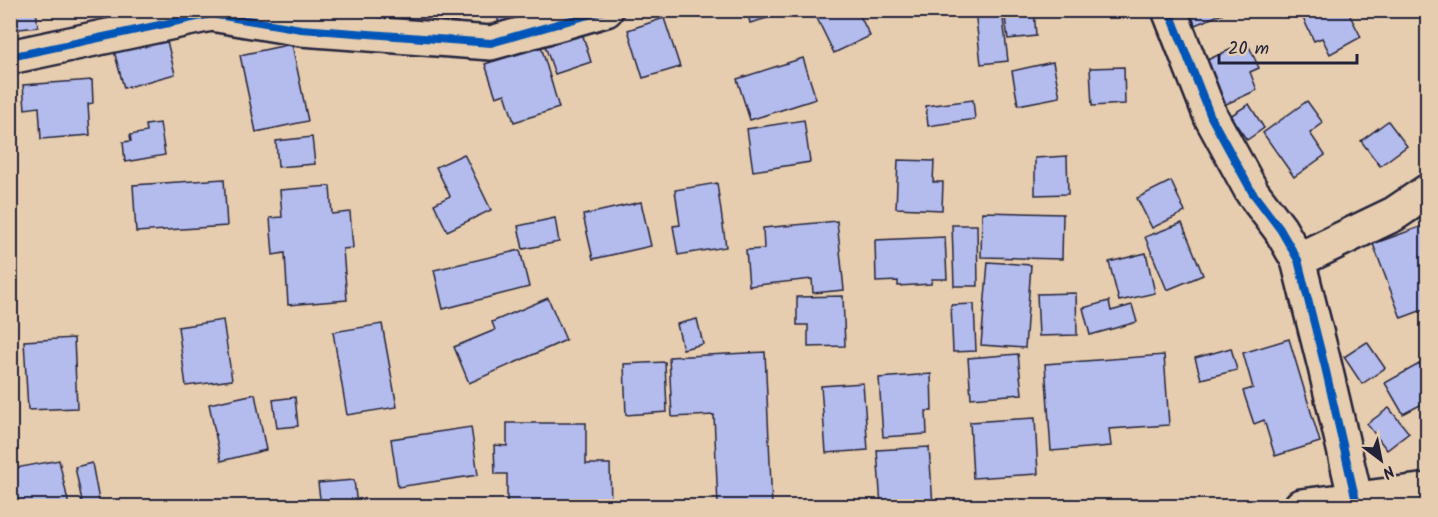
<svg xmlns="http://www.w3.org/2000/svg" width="1438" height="517" viewBox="0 0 1438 517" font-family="Kalam,sans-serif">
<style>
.building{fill:#b4bced;stroke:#22223b;stroke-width:1.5}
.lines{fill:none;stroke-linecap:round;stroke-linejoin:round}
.minor-casing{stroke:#22223b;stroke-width:38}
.minor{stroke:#e7cdaf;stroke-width:33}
.cycleway-casing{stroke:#e7cdaf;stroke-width:11}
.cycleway{stroke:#0057b8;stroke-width:8}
</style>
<rect width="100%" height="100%" fill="#e7cdaf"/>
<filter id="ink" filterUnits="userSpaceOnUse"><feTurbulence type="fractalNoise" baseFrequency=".0167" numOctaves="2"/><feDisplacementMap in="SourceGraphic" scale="12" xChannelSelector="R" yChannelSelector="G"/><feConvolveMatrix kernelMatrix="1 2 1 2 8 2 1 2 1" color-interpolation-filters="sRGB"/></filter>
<g filter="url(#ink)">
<g class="building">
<polygon points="10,10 36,10 38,27 10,30"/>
<polygon points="496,10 534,10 535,15 499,24"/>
<polygon points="747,10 782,10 782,14 750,23"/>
<polygon points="813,10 857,10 870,36 834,53"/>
<polygon points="975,10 1002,10 1008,61 981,64"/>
<polygon points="1004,10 1034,10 1036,36 1008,39"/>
<polygon points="1034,10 1077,10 1035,15"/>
<polygon points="1190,10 1231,10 1195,25"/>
<polygon points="1317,10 1347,10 1361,37 1330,54 1322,38 1314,41 1303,18"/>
<polygon points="664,18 680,67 643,78 628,30"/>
<polygon points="582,33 591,62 555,74 545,46"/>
<polygon points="166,37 175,74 124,88 114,51"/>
<polygon points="1247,42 1259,68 1250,72 1257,90 1224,105 1205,61"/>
<polygon points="292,44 308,121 256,132 240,55"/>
<polygon points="541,46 559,108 514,122 505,94 496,97 485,64"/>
<polygon points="803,58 816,99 750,120 737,79"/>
<polygon points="1053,62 1060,97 1018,105 1012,71"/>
<polygon points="1124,67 1125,104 1092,106 1090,68"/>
<polygon points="92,80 93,103 88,104 90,135 41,139 39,107 25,109 23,85"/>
<polygon points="973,100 975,119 928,126 926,106"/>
<polygon points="1307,101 1323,123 1310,133 1325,155 1294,177 1263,133"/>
<polygon points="1249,104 1264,128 1247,140 1230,116"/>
<polygon points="804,120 810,162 753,171 747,129"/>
<polygon points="1388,121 1407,146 1380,166 1361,141"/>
<polygon points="160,123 165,155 125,162 123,142 131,141 130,135 147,132 146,125"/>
<polygon points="312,137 315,164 278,167 276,141"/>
<polygon points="464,154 491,210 447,231 434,204 450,196 436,167"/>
<polygon points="1067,156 1068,194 1035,195 1035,158"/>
<polygon points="898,160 934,161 933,182 943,182 942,210 896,208"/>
<polygon points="224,179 227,226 136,232 133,185"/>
<polygon points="1171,181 1185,212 1152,228 1137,198"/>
<polygon points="717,183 726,247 678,255 673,226 680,225 675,190"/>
<polygon points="330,186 332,214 350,212 353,248 343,249 347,300 288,305 285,253 273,255 270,218 282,217 280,190"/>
<polygon points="641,202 651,246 593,259 583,215"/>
<polygon points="982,212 1063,214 1062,259 981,257"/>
<polygon points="555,218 559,242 523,249 518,226"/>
<polygon points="837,221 844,290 813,293 812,279 749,286 746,250 764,249 763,228"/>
<polygon points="1182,223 1203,275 1167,290 1145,237"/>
<polygon points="1428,224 1428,308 1401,318 1373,244"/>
<polygon points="952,225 977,225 978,286 954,286"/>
<polygon points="945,237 947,279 932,279 931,284 898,286 898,281 876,282 875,240"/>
<polygon points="520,250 529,287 443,309 434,270"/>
<polygon points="1146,253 1155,293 1119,301 1109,262"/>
<polygon points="988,262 1031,265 1025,348 981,345"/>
<polygon points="1076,293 1077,335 1039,336 1037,294"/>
<polygon points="843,296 845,346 808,347 808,325 797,325 797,297"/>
<polygon points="548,298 566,340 469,383 454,347 495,330 492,322"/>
<polygon points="1109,301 1111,311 1132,305 1137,322 1090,335 1083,308"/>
<polygon points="974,304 976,351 953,352 951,305"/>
<polygon points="697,319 703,344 683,349 677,324"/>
<polygon points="223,320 232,380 186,386 178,327"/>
<polygon points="382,324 397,407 347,415 333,332"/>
<polygon points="74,338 77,408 28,410 24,341"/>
<polygon points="1289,339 1320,442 1275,456 1264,420 1254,424 1243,391 1253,388 1243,353"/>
<polygon points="1367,342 1385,368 1362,384 1344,357"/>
<polygon points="1231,348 1237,370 1201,379 1195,358"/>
<polygon points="765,352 772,506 718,506 714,415 672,417 669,357"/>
<polygon points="1018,354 1022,394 971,398 968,358"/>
<polygon points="1164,355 1169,425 1109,429 1111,446 1051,451 1045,364"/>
<polygon points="1428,359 1428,401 1403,414 1385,383"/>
<polygon points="665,362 667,412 626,415 624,364"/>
<polygon points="931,374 932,411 926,411 927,434 883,437 879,378"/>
<polygon points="863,383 868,450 826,453 821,386"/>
<polygon points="255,394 266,450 221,461 209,404"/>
<polygon points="295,397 298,426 277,428 273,400"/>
<polygon points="1389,408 1409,433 1387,450 1367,424"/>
<polygon points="1035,418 1038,474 973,478 970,422"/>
<polygon points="507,423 586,423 586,464 610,464 611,506 507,506 507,474 495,474 494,445 507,446"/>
<polygon points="471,427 478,475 398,487 391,439"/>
<polygon points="929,447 933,506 881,506 877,450"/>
<polygon points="59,460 69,506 13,506 10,492 10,469"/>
<polygon points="92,463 100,506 83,506 75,467"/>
<polygon points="354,480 357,506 321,506 318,483"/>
<polygon points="209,503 209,506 184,506"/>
</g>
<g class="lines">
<g class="minor-casing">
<g id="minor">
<polyline points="1169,10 1211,117 1252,192 1280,229 1298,260 1325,367 1356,501"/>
<polyline points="10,57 211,14 301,29 491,43 606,10"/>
<polyline points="1298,260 1394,214 1428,191"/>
<polyline points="1301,506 1428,490"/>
</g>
</g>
<use href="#minor" class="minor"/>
<g class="cycleway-casing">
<g id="cycleway">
<polyline points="1169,10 1211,117 1252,192 1280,229 1298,260 1325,367 1356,501"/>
<polyline points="10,57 211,14 301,29 491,43 606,10"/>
</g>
</g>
<use href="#cycleway" class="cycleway"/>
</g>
</g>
<rect width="1438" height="517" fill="none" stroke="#e7cdaf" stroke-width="36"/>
<rect x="18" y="18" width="1402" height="481" fill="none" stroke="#22223b" stroke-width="2" filter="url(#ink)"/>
<g transform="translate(1381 460) rotate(148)" stroke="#e7cdaf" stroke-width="4.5" paint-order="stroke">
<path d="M0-4.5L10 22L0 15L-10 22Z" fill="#22223b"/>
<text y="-9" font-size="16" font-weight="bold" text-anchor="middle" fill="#22223b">N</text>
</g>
<path d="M1219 54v9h138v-9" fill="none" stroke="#22223b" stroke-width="3"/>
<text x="1228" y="54" font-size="18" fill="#22223b" stroke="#e7cdaf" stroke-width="4.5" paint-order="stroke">20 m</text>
</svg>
